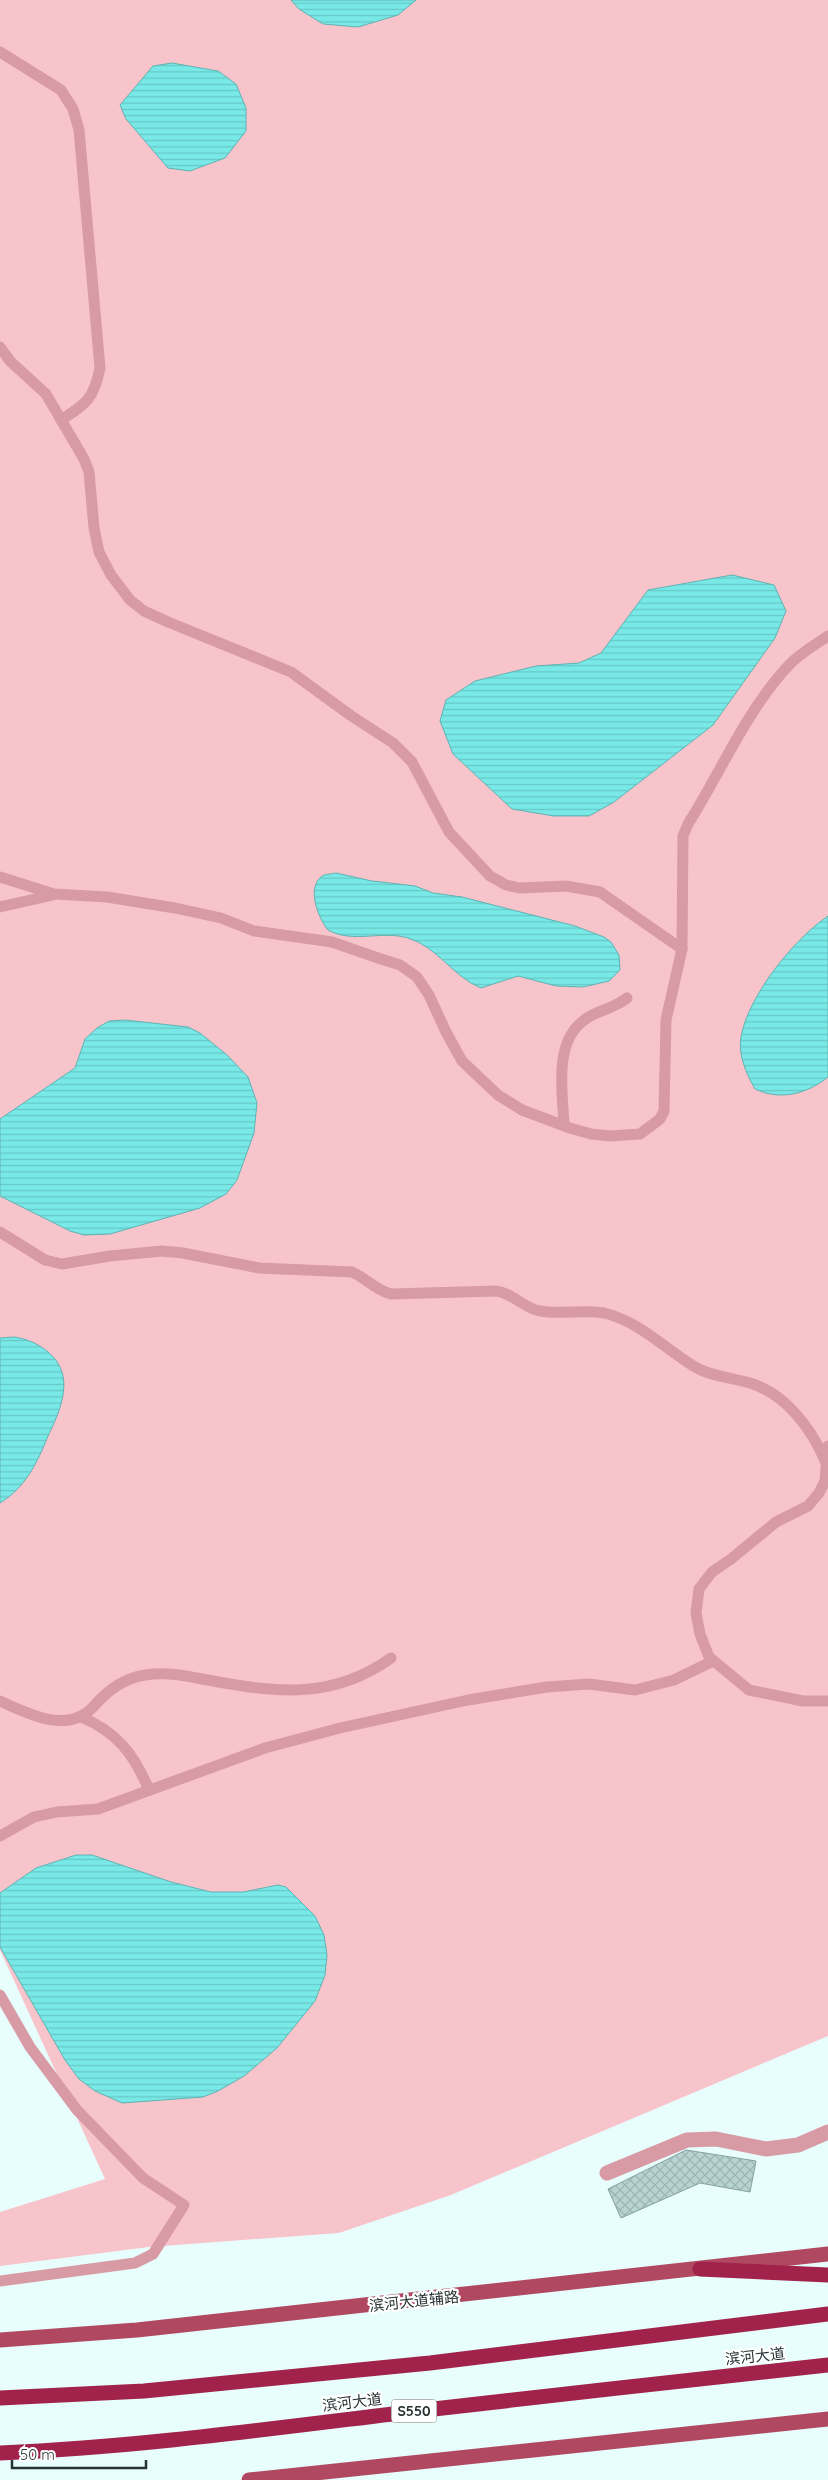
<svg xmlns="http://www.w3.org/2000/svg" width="828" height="2480" viewBox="0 0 828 2480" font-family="Quicksand,'Noto Sans SC',sans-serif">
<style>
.green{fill:#f8c4cc}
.water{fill:url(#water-rules);stroke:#60b2b1}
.building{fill:url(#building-cross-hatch);stroke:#84a09f}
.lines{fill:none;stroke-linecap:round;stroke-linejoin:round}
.lane{stroke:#d89ba6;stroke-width:11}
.street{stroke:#d89ba6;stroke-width:15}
.primary{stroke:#b14862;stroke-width:15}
.highway{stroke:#a1224a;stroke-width:15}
.labels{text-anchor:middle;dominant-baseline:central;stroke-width:4.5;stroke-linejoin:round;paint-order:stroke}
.shield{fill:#fff;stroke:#687070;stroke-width:1}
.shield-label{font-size:14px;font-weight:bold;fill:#273232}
.street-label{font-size:15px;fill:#273232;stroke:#fff}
</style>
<defs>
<pattern id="water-rules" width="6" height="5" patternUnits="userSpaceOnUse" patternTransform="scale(1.25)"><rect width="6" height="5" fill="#78e9e7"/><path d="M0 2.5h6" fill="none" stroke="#68c8c7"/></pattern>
<pattern id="building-cross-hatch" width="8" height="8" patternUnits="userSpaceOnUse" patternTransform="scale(1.25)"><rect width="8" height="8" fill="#b7d3d2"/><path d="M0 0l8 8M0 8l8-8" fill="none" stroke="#9db6b5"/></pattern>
</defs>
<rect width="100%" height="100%" fill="#e7fefd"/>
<polygon class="green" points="0,0 828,0 828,2036 451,2195 339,2233 149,2247 0,2266 0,2212 105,2179 0,1950"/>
<g class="water">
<polygon points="291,0 416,0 398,15 358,27 323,24 299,9"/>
<polygon points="172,63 218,71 236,84 246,108 246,131 225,158 190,171 168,168 126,119 120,105 153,66"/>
<polygon points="732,575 774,585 786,611 775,638 713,725 614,802 589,816 554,816 512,809 453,754 440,721 446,700 475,681 536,666 579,663 601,653 648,590"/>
<path d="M336,873L372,881L415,886L433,893L462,897L575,926L604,937L611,942L619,955L620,970L609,981L583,987L556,986L518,976L481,988C453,977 438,947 408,938C381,930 354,944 328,930C318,918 305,885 324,875C327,874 333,874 336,873Z"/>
<path d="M828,916V1077C807,1094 780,1101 755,1089C746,1073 738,1055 741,1037C748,996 794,939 828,916Z"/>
<polygon points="125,1020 188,1027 200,1033 227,1055 248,1077 257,1103 254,1133 237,1180 226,1194 200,1208 110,1234 84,1235 70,1231 0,1196 0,1119 75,1068 85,1039 97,1028 109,1021"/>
<path d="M14,1337C27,1339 37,1343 48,1352C76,1375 61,1409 48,1436C37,1463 26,1487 0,1503V1338Z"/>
<polygon points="76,1855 92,1855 171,1882 211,1892 243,1892 278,1885 286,1887 315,1916 324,1935 327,1955 325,1975 315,2001 277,2048 244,2076 218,2091 203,2097 122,2103 95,2091 79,2079 65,2060 0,1947 0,1893 36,1868"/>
</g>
<polygon class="building" points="686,2150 756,2161 750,2192 700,2183 621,2218 608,2189"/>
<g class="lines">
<g class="lane">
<path d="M0,52L61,90L73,109L79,130L100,368C94,399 86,404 61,420"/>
<polyline points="0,347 10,361 46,394 84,459 89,472 94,528 99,552 111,575 130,600 144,611 168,622 291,672 350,715 393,743 412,762 449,832 490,876 506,885 519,888 566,886 600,892 682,949"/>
<path d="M0,877L54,894L107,897L175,908L221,918L254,931L332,942L375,957L400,965L417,977L429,995L446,1032L462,1061L498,1095L522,1110L570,1128L591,1134L610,1136L640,1134L660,1119L664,1111L666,1020L682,949L683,836L688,824C721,772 748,707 791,663C801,653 816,644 828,636"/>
<polyline points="0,907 53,895"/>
<path d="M564,1126C563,1094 553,1044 583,1021C596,1010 614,1009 627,998"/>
<path d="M0,1232L45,1260L62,1264L110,1256L162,1251L183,1253L259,1268L352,1272C366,1278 375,1290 391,1294L496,1291C513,1293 523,1308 540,1311C561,1315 583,1309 604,1313C639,1321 665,1349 695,1367C712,1377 731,1377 750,1383C786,1394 812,1429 826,1463"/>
<polyline points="828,1446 825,1481 819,1493 808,1506 776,1522 731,1559 712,1572 699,1589 696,1613 700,1634 709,1657 749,1690 803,1701 828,1701"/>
<path d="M0,1701C29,1714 68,1735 94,1706C107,1691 125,1678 145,1675C168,1671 190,1677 213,1681C278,1693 334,1699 391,1658"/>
<path d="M81,1717C117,1732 134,1754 149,1790"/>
<polyline points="0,1836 34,1817 57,1812 98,1809 265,1748 340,1728 468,1700 547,1687 589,1684 635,1690 674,1680 713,1661"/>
<polyline points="0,1995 30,2047 77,2110 143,2178 184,2205 153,2254 135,2263 0,2281"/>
</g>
<polyline class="street" points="607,2173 687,2140 716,2139 766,2149 798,2145 828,2132"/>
<g class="primary">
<polyline points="0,2340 137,2330 828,2254"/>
<polyline points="249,2480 828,2419"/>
</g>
<g class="highway">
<polyline points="700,2269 828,2275"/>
<polyline points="0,2398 144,2391 430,2363 828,2314"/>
<path d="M0,2453C142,2447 283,2427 425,2410C559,2394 694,2380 828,2365"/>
</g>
</g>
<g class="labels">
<rect class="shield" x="391.5" y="2399.5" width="45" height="23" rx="4"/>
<g class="shield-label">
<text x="414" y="2411">S550</text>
</g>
<g class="street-label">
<text transform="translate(414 2301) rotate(-6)">滨河大道辅路</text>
<text transform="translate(755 2356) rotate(-6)">滨河大道</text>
<text transform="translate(352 2402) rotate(-7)">滨河大道</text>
</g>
</g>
<path d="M12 2460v8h134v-8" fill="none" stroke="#273232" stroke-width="2.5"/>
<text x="20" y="2460" font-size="15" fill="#273232" stroke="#ffffff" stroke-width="4" paint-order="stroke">50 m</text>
</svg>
